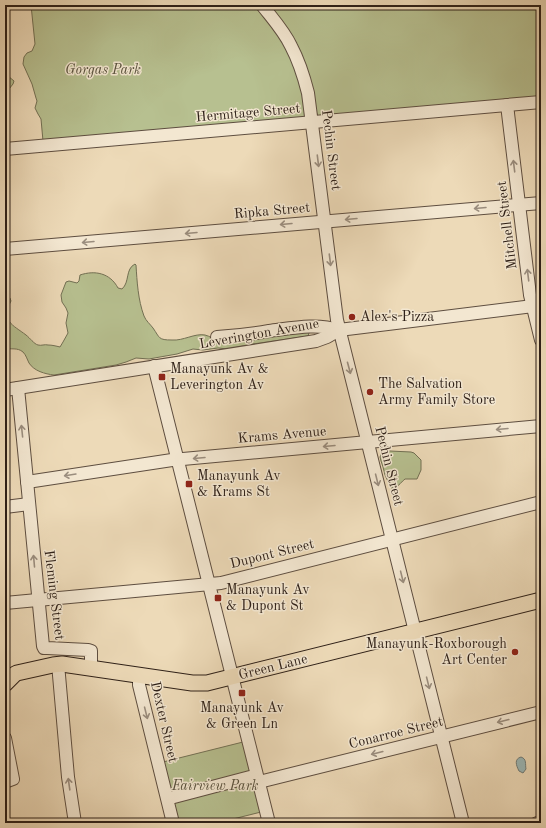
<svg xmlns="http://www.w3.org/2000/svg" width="546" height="828" viewBox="0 0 546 828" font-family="'Old Standard TT',serif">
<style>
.green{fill:#b7c090;stroke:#727054}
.water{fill:#9cb8b7;stroke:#707b77}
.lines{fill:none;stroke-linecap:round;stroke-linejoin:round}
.minor-casing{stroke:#5e4e40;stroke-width:14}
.major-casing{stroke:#2e2018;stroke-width:17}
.minor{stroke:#f3e7d1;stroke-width:12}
.major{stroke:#eddab8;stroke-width:15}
.oneway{stroke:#9a8d7e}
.poi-dot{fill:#8f2418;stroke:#f3e7d1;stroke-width:1.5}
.labels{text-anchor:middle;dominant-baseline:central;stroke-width:3;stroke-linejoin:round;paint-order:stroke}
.park-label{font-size:14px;font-style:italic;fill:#57503c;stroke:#f3e7d1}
.street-label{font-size:14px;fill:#2e2018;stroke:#f3e7d1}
.poi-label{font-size:14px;fill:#2e2018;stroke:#f3e7d1;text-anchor:start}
</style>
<rect width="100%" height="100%" fill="#eddab8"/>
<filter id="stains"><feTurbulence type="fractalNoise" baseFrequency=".005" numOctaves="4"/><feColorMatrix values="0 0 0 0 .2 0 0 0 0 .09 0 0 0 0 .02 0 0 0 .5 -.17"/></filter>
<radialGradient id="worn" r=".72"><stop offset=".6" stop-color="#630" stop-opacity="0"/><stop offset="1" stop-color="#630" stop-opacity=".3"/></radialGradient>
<g class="green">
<path d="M31,5H257C274,27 291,51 299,78C303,90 304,103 306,115L305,117L43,141L41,119L38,114L35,108L37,101L36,98L32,84L23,64L24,57L27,53L32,51L35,44Z"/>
<polygon points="268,5 541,5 541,98 318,116"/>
<polygon points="5,65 8,76 14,81 13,84 5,94"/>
<path d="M135,264L136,265C137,281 138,300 144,316C146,321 150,324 153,328C160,338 158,340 172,340C183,341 195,333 205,335C210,336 214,340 219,341C224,341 229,340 234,340C259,339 283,335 307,332L309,333L308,336L253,344L228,349L218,348L203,350L193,349L177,354L160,357L149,359L136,358L126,362L116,365L54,375C45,374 34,371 29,363C27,359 26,355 23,352C17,347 11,350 5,348V294L10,298L11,301C0,321 13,325 26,335C30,338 34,344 38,345C41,346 45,344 48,345C52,345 56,346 60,347L63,342L68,333L66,323L68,313L66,308L62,302L61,295L66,282L69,281L77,283L79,281L80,275C95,270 110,273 118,288L122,289C130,282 125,269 135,264Z"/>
<path d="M390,451L411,452L414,453L421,460V470L417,479H405C400,483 398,488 391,488L385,475L383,467L381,461L380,457L382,452Z"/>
<polygon points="243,742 261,812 217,823 179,823 163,762"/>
</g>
<path class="water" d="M521,757C527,759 525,764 526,769L523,773L519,771C516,765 514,759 521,757Z"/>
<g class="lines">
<g class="minor-casing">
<g id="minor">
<path d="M262,5C272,18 284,31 291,46C299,61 304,77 308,93L337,320L463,823"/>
<polyline points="507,105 530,295 541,340"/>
<polyline points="5,149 541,102"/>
<polyline points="5,249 541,203"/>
<path d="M217,337C234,336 252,334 269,331C293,328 316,323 339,330"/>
<polyline points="154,366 269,823"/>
<polyline points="18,388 43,646 44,648 47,648 88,650 91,651 91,668"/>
<polyline points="5,390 316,341 327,337 339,330 541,305"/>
<polyline points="27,482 172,460 541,426"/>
<polyline points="5,507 29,504"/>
<polyline points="5,603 221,583 541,502"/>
<polyline points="58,664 68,777 75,823"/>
<polyline points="139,675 139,685 173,823"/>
<polyline points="5,738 13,779 5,782"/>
<polyline points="259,782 541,712"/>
<polyline points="174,797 250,777"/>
<polyline points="537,823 541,822"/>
</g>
</g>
<g class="major-casing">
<polyline id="major" points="5,684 15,674 17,673 53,665 62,664 192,683 207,683 541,600"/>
</g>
<use href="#minor" class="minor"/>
<use href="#major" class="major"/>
</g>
<defs><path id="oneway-shaft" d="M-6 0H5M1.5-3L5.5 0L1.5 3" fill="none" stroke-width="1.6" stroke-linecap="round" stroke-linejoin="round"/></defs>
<g class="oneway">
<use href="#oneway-shaft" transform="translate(318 161) rotate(83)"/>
<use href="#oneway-shaft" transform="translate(514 166) rotate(-97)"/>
<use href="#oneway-shaft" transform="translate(480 208) rotate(175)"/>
<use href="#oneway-shaft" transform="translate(351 219) rotate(175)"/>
<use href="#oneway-shaft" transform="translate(286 224) rotate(175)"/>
<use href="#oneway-shaft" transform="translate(191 233) rotate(175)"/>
<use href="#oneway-shaft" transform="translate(88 242) rotate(175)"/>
<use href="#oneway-shaft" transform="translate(330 260) rotate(83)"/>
<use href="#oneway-shaft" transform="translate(528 275) rotate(-97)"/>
<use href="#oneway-shaft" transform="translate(349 368) rotate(75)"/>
<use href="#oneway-shaft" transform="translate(502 429) rotate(175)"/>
<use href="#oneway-shaft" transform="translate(22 431) rotate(-96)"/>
<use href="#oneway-shaft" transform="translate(329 446) rotate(175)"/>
<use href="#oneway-shaft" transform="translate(199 458) rotate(175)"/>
<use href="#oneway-shaft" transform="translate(70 475) rotate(171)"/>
<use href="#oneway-shaft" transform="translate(377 480) rotate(76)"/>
<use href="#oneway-shaft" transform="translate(34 561) rotate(-95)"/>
<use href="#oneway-shaft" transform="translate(402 577) rotate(76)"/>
<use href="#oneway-shaft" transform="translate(428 683) rotate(76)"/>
<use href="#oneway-shaft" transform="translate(146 713) rotate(76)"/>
<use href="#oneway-shaft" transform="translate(503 721) rotate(166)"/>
<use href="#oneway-shaft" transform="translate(377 753) rotate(166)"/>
<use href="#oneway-shaft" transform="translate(69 784) rotate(-98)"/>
</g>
<g class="poi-dot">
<circle cx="352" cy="317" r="4"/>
<rect x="158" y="373" width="8" height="8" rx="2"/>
<circle cx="370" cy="392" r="4"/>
<rect x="185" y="480" width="8" height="8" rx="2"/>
<rect x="214" y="594" width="8" height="8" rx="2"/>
<circle cx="515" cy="652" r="4"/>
<rect x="238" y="689" width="8" height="8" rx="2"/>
</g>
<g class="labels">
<g class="park-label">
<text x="103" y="70">Gorgas Park</text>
<text x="215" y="786">Fairview Park</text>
</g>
<g class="street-label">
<text transform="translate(248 113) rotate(-5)">Hermitage Street</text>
<text transform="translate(331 150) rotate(83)">Pechin Street</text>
<text transform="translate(272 211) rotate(-5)">Ripka Street</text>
<text transform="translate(507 225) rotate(-97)">Mitchell Street</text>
<text transform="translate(259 334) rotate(-10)">Leverington Avenue</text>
<text transform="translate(282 435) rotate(-5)">Krams Avenue</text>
<text transform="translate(389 466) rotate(76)">Pechin Street</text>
<text transform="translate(272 554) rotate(-14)">Dupont Street</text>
<text transform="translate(54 595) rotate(83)">Fleming Street</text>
<text transform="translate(273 667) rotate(-14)">Green Lane</text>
<text transform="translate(164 722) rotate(77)">Dexter Street</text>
<text transform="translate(396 733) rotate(-14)">Conarroe Street</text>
</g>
<g class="poi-label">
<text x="360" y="317">Alex's Pizza</text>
<text x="170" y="369">Manayunk Av &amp;<tspan x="170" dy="16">Leverington Av</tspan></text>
<text x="378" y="384">The Salvation<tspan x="378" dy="16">Army Family Store</tspan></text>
<text x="197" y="476">Manayunk Av<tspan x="197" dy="16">&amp; Krams St</tspan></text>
<text x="226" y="590">Manayunk Av<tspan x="226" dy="16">&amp; Dupont St</tspan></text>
<text x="507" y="644" text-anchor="end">Manayunk-Roxborough<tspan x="507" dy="16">Art Center</tspan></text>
<text x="242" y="708" text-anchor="middle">Manayunk Av<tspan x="242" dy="16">&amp; Green Ln</tspan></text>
</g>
</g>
<rect width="546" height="828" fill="none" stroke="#eddab8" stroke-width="20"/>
<rect x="6" y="6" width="534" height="816" fill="none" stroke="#2e2018" stroke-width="2"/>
<rect x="10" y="10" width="526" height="808" fill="none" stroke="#2e2018"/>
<rect width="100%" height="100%" filter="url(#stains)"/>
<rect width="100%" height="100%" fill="url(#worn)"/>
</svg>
